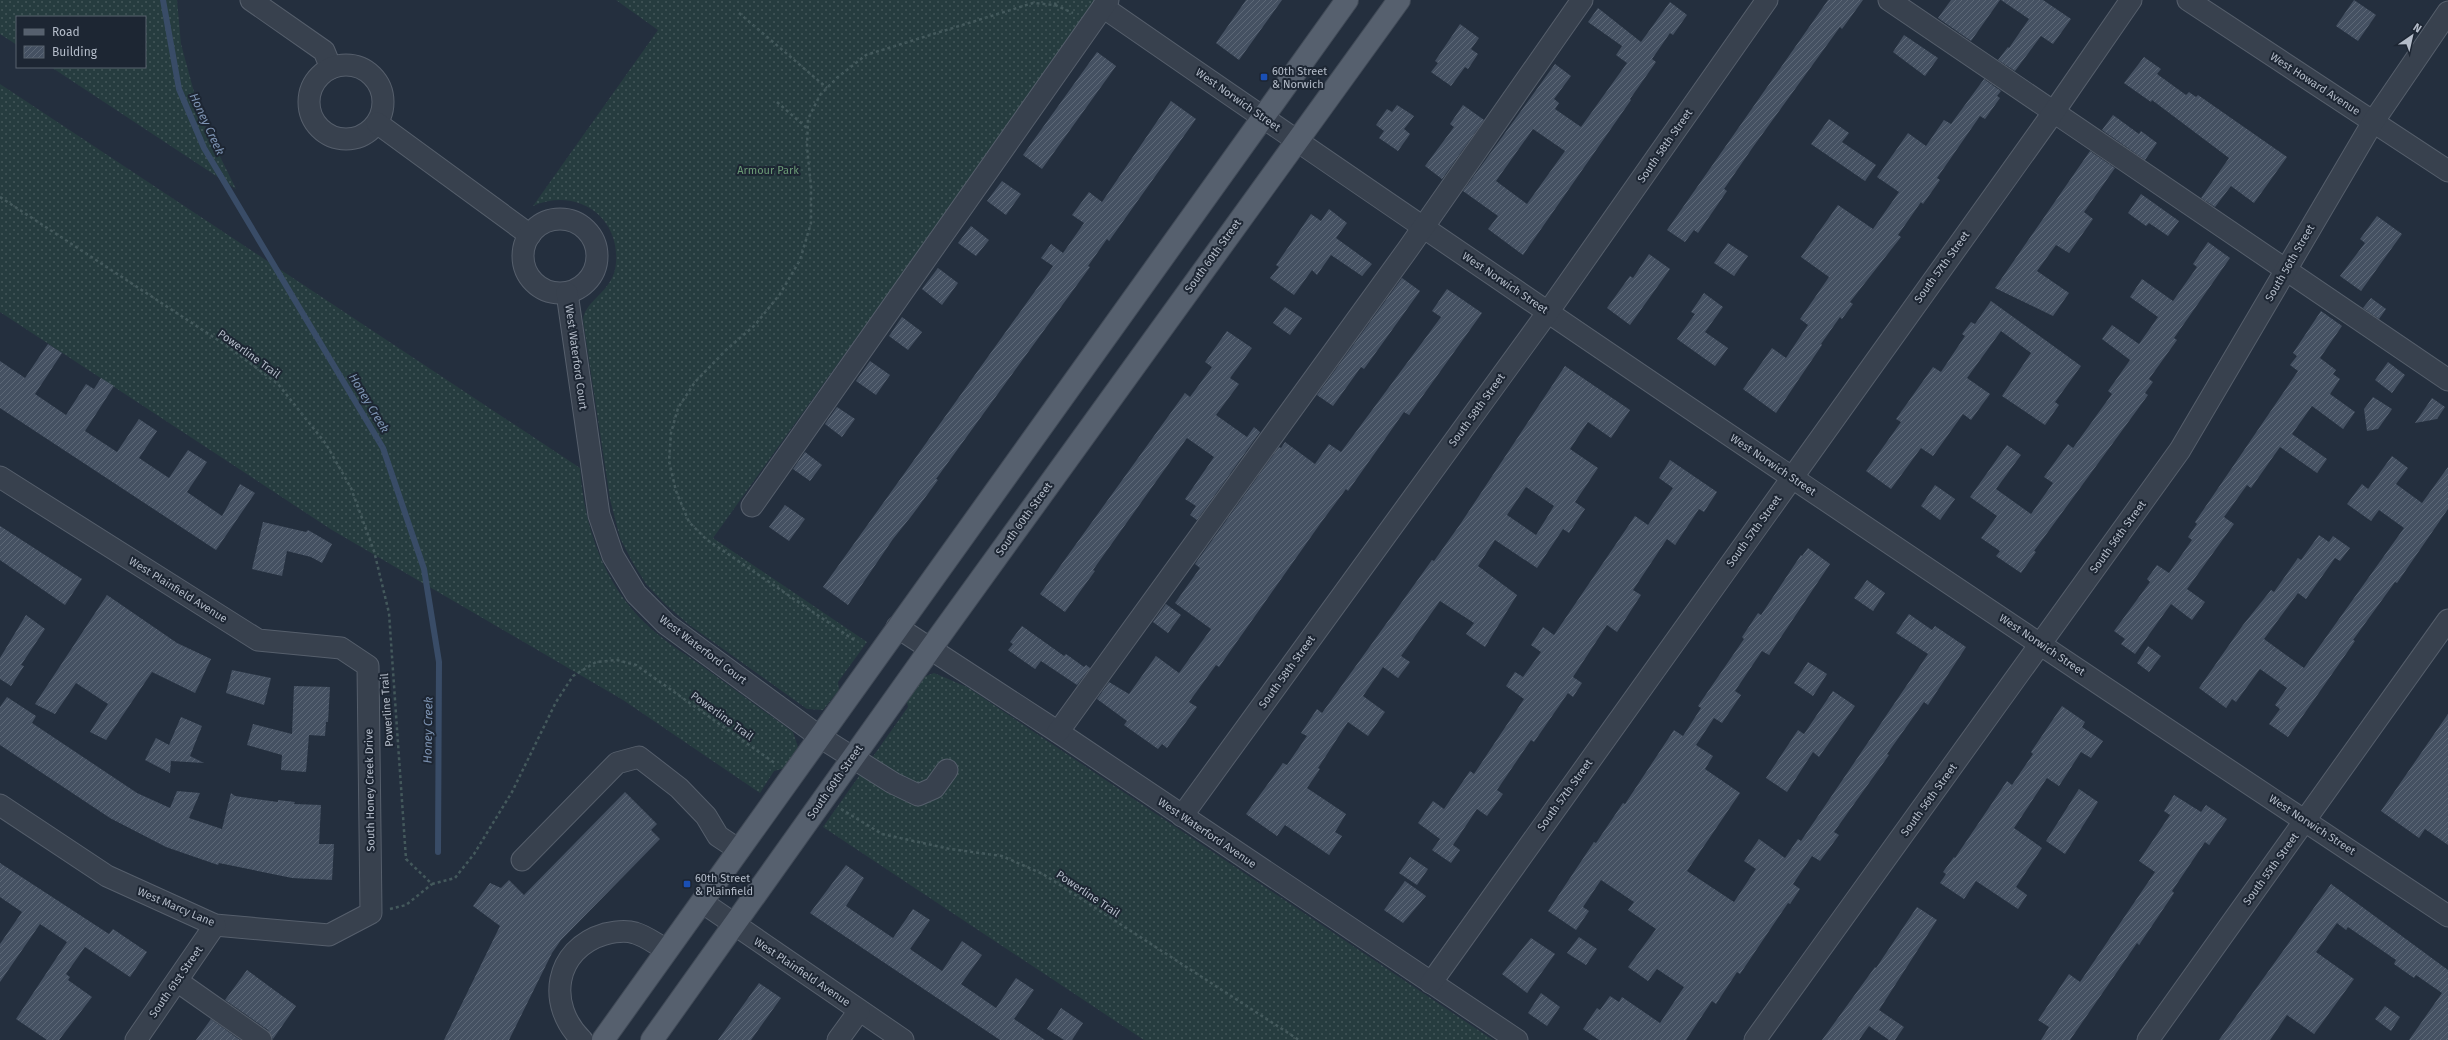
<svg xmlns="http://www.w3.org/2000/svg" width="2448" height="1040" viewBox="0 0 2448 1040" font-family="'Fira Sans',sans-serif">
<style>
.grass{fill:url(#grass-dots)}
.lines{fill:none;stroke-linecap:round;stroke-linejoin:round}
.stream{stroke:#394c67;stroke-width:6}
.building{fill:url(#building-hatch);fill-rule:evenodd}
.minor-casing{stroke:#565f6c;stroke-width:23}
.major-casing{stroke:#414a57;stroke-width:24}
.path{stroke:#44595c;stroke-width:2.5;stroke-dasharray:3 3;stroke-linecap:butt}
.minor{stroke:#38414e;stroke-width:21}
.major{stroke:#56606e;stroke-width:22}
.transit-dot{fill:#1a4fb4;stroke:#1d2633;stroke-width:1.5}
.labels{text-anchor:middle;dominant-baseline:central;stroke-width:4;stroke-linejoin:round;paint-order:stroke}
.poi-label{font-size:11px;fill:#b4bcc9;stroke:#1d2633;text-anchor:start}
.street-label{font-size:11px;fill:#b4bcc9;stroke:#1d2633}
.park-label{font-size:11px;fill:#6b9a76;stroke:#1d2633}
.water-label{font-size:12px;font-style:italic;fill:#7c92b1;stroke:#1d2633}
</style>
<defs>
<pattern id="grass-dots" width="8" height="8" patternUnits="userSpaceOnUse"><rect width="8" height="8" fill="#263c3f"/><path d="M2 2h.1M6 6h.1" fill="none" stroke="#435659" stroke-width="1.8" stroke-linecap="round"/></pattern>
<pattern id="building-hatch" width="6" height="6" patternUnits="userSpaceOnUse"><rect width="6" height="6" fill="#455162"/><path d="M-1 1l2-2M0 6l6-6M5 7l2-2" fill="none" stroke="#5d6877"/></pattern>
</defs>
<rect width="100%" height="100%" fill="#242f3e"/>
<g class="grass">
<polygon points="0,0 177,0 181,44 201,118 236,189 51,67 145,67 145,17 17,17 17,45 0,34"/>
<path d="M616,0H1098L713,538L867,642L838,682L839,690L823,710L807,709L688,624L665,604L646,584L633,563L620,538L610,499L583,320C585,299 614,292 616,263C620,215 575,187 533,206L658,30Z"/>
<path d="M0,84L580,468C584,524 602,581 644,622C661,639 682,652 702,666C732,688 762,710 793,732L798,747L785,768L774,771L760,793L623,700L332,530L0,312Z"/>
<polygon points="934,673 967,687 1493,1040 1144,1040 823,827 908,707 906,698 921,678"/>
</g>
<g class="lines">
<polyline class="stream" points="163,0 179,89 204,148 383,448 424,569 439,662 438,852"/>
</g>
<g class="building">
<polygon points="1246,0 1282,0 1239,60 1216,43"/>
<polygon points="1828,0 1863,0 1842,29 1840,27 1753,147 1724,189 1727,191 1698,233 1694,230 1685,242 1667,230"/>
<polygon points="1951,0 2000,0 1971,41 1938,18"/>
<polygon points="2001,0 2043,0 2071,19 2053,44 2041,36 2015,71 1998,60 2008,47 2009,48 2029,19"/>
<polygon points="2354,0 2376,15 2358,41 2336,26"/>
<path d="M1670,2L1687,15L1673,35L1670,33L1652,59L1656,62L1630,99L1631,100L1523,255L1488,229L1498,216L1463,191L1555,64L1571,76L1554,99L1559,103L1555,109L1581,127L1627,63L1616,55L1622,46L1588,22L1598,8L1641,42ZM1533,129L1565,151L1527,204L1496,181Z"/>
<polygon points="1460,24 1479,38 1471,49 1478,54 1468,69 1465,67 1451,86 1431,72 1438,63 1435,61"/>
<polygon points="1904,35 1938,58 1925,76 1893,52"/>
<polygon points="1097,52 1116,66 1042,169 1023,155"/>
<polygon points="2144,57 2161,69 2157,74 2186,95 2189,92 2196,97 2198,95 2287,157 2254,203 2231,186 2215,207 2201,198 2229,158 2152,100 2151,102 2124,83"/>
<polygon points="1984,79 2001,91 1997,96 2000,98 1985,119 1980,116 1937,178 1940,180 1923,204 1921,202 1898,235 1901,237 1850,302 1853,304 1842,319 1840,317 1821,344 1822,345 1776,413 1743,389 1772,348 1786,358 1808,325 1800,319 1829,277 1801,257 1838,205 1873,229 1899,192 1877,177 1908,133 1926,146 1944,120 1951,124"/>
<polygon points="1171,101 1196,119 1109,241 1107,239 1088,266 1090,267 936,479 938,480 913,514 893,539 848,605 823,587 1053,266 1041,258 1051,244 1063,253 1084,223 1072,215 1089,192 1102,202"/>
<polygon points="1397,105 1414,116 1404,129 1410,134 1398,151 1379,138 1384,131 1376,125 1387,109 1392,112"/>
<polygon points="1463,105 1484,120 1442,179 1425,166 1454,127 1450,124"/>
<polygon points="2113,115 2139,134 2141,131 2157,143 2145,160 2102,130"/>
<polygon points="1829,119 1849,133 1842,142 1876,165 1865,181 1811,144"/>
<polygon points="2090,151 2115,168 2084,212 2093,219 2069,253 2056,245 2037,271 2069,293 2053,316 1995,288"/>
<polygon points="1002,181 1021,194 1006,215 987,201"/>
<polygon points="2141,194 2179,221 2168,236 2149,223 2146,226 2128,213"/>
<polygon points="1329,209 1347,223 1336,238 1372,264 1362,276 1331,255 1317,275 1312,270 1294,295 1270,278 1279,267 1276,265 1311,214 1321,221"/>
<polygon points="2377,216 2402,234 2361,291 2340,276 2365,243 2360,239"/>
<polygon points="971,226 989,240 976,256 958,243"/>
<polygon points="2208,242 2230,258 2174,338 2177,340 2149,379 2153,382 2145,393 2148,395 2034,551 2036,552 2021,573 1996,556 2000,551 1981,538 1997,516 1970,497 2007,445 2021,455 1996,489 2031,514 2053,483 2044,477 2068,444 2073,448 2112,394 2108,391 2130,360 2102,339 2112,325 2139,344 2158,317 2130,297 2142,279 2173,301 2197,267 2193,264"/>
<polygon points="1728,243 1748,256 1734,276 1714,263"/>
<polygon points="1649,254 1670,269 1630,325 1607,308 1630,276 1633,278"/>
<polygon points="938,268 958,283 942,305 922,289"/>
<polygon points="1402,278 1420,291 1364,369 1361,367 1333,406 1317,395"/>
<polygon points="1447,289 1482,313 1409,415 1404,412 1348,491 1346,489 1320,524 1219,667 1216,665 1189,702 1197,707 1167,748 1162,744 1158,749 1124,725 1127,721 1097,699 1109,682 1129,694 1156,656 1179,673 1211,629 1175,603 1200,568 1195,564 1279,447 1281,448 1285,442 1315,464 1329,444 1341,452 1441,317 1432,311"/>
<polygon points="1704,293 1723,307 1705,332 1728,348 1715,366 1677,339 1695,314 1691,312"/>
<polygon points="2371,298 2386,309 2379,319 2363,308"/>
<polygon points="1991,301 2081,366 2055,402 2059,405 2045,425 2002,396 2031,353 2001,331 1967,378 1990,394 1971,420 1963,414 1933,456 1921,448 1891,489 1866,471 1901,422 1896,419 1933,367 1941,372 1965,336 1962,334 1971,322 1975,324"/>
<polygon points="1285,307 1302,318 1290,335 1273,323"/>
<polygon points="2321,311 2342,326 2320,358 2336,370 2333,374 2340,379 2330,394 2355,412 2343,429 2312,406 2292,434 2327,459 2317,473 2280,447 2251,488 2247,485 2224,517 2234,524 2187,589 2205,602 2192,620 2171,604 2135,654 2121,644 2125,639 2114,631 2150,582 2147,579 2157,565 2169,573 2192,540 2188,537 2197,524 2195,522 2298,371 2290,365 2297,356 2293,353"/>
<polygon points="902,317 922,332 908,350 889,336"/>
<polygon points="1227,331 1252,348 1230,378 1239,384 1216,415 1247,437 1254,427 1260,432 1197,520 1190,515 1196,506 1185,499 1214,457 1187,438 1093,570 1095,571 1065,612 1040,594 1185,393 1190,397 1212,367 1205,362"/>
<polygon points="48,344 62,353 35,394 66,415 86,384 94,389 101,378 114,386 85,431 117,452 139,419 157,431 139,458 169,478 188,450 207,462 187,492 222,516 240,484 255,493 216,550 0,408 0,361 25,378"/>
<polygon points="870,361 890,375 876,395 856,381"/>
<polygon points="2388,362 2405,375 2392,393 2375,380"/>
<path d="M1565,366L1630,410L1611,438L1588,422L1570,449L1598,468L1575,502L1585,509L1569,533L1563,529L1537,568L1495,540L1478,566L1517,595L1485,647L1466,634L1474,623L1440,601L1401,656L1410,662L1398,678L1383,667L1363,696L1385,712L1368,736L1348,722L1318,768L1320,769L1307,788L1346,814L1335,832L1342,836L1329,855L1285,825L1277,836L1246,814L1283,763L1287,765L1307,736L1301,733L1317,709L1322,713L1432,560L1434,561L1461,523ZM1526,487L1554,506L1536,535L1507,515Z"/>
<polygon points="2373,397 2392,409 2378,429 2367,431 2364,409"/>
<polygon points="2432,398 2445,407 2437,419 2415,423"/>
<polygon points="837,407 855,419 842,437 825,424"/>
<polygon points="805,452 822,465 810,481 793,469"/>
<polygon points="2392,456 2408,468 2396,484 2422,503 2448,467 2448,509 2397,583 2395,582 2353,640 2355,641 2288,737 2269,724 2280,709 2275,705 2287,688 2260,669 2236,702 2232,699 2226,708 2199,688 2243,625 2271,590 2274,592 2298,558 2301,560 2319,535 2329,542 2333,536 2350,548 2340,561 2335,558 2306,599 2298,593 2264,639 2304,668 2404,528 2379,510 2371,521 2347,504 2362,484 2368,489"/>
<polygon points="1670,460 1717,492 1704,512 1699,509 1675,545 1667,539 1633,590 1641,595 1617,632 1607,625 1573,677 1582,683 1573,697 1568,693 1534,742 1531,740 1497,790 1503,794 1487,816 1477,809 1453,845 1460,850 1451,863 1432,850 1440,839 1418,823 1433,801 1444,809 1470,771 1474,774 1524,699 1506,686 1515,672 1523,677 1541,652 1531,645 1543,627 1554,635 1635,516 1648,525 1673,488 1659,478"/>
<polygon points="1935,485 1955,499 1940,520 1921,506"/>
<polygon points="785,505 805,519 789,541 769,527"/>
<polygon points="263,522 306,532 308,530 332,544 322,563 311,557 287,551 282,576 252,569"/>
<polygon points="0,526 82,579 65,605 0,560"/>
<polygon points="1808,548 1830,564 1769,655 1762,651 1735,691 1741,695 1722,723 1714,718 1696,745 1713,756 1705,769 1740,793 1687,871 1734,902 1756,869 1744,861 1759,839 1785,858 1798,839 1801,841 1928,654 1896,633 1909,614 1932,630 1935,626 1966,647 1928,705 1924,702 1887,754 1889,755 1834,832 1839,835 1820,861 1812,856 1793,884 1800,889 1790,904 1788,903 1740,974 1737,972 1716,1004 1712,1001 1686,1040 1599,1040 1583,1029 1597,1008 1600,1010 1610,996 1619,1002 1622,997 1660,1023 1684,987 1657,969 1648,981 1628,967 1656,929 1628,910 1634,902 1601,880 1583,907 1589,911 1576,930 1548,911 1594,842 1596,843 1623,803 1625,804 1674,730 1683,736 1701,708 1698,706 1744,639 1742,637 1758,613 1761,615 1801,555 1802,556"/>
<polygon points="1867,580 1885,593 1873,611 1854,598"/>
<polygon points="107,595 177,643 211,659 195,693 152,672 106,740 90,732 108,704 76,683 55,714 35,704"/>
<polygon points="1166,604 1181,615 1168,633 1153,622"/>
<polygon points="26,615 45,629 21,665 24,666 11,686 0,679 0,658"/>
<polygon points="1022,626 1064,656 1066,654 1084,667 1086,665 1090,668 1077,685 1041,661 1035,669 1008,650 1013,644 1010,642"/>
<polygon points="2148,646 2161,656 2149,672 2137,663"/>
<polygon points="1808,662 1827,674 1813,696 1794,683"/>
<polygon points="232,670 271,678 264,705 226,693"/>
<polygon points="294,686 330,687 328,722 326,722 325,736 309,735 306,772 281,770 282,755 247,745 253,724 292,734"/>
<polygon points="1833,691 1855,706 1819,757 1813,752 1787,792 1766,778 1798,730 1804,734"/>
<polygon points="7,697 36,716 32,723 137,793 170,808 177,791 200,793 189,818 222,829 231,793 235,796 278,802 278,800 295,802 294,804 321,805 319,844 334,844 332,880 292,878 219,863 218,865 166,847 110,818 0,745 0,707"/>
<polygon points="2062,706 2085,722 2082,727 2103,741 2091,758 2081,752 2059,786 2047,778 2014,828 2042,848 2016,887 2027,895 2018,909 1976,881 1964,899 1940,883 1946,874 1943,872 1954,857 1955,858 2007,781 2012,785 2033,754 2031,752"/>
<polygon points="2448,714 2448,845 2425,829 2419,838 2381,811"/>
<polygon points="181,717 202,726 190,756 204,763 171,761 170,773 145,760 156,738 169,745"/>
<polygon points="2079,789 2098,802 2065,854 2046,841"/>
<polygon points="625,792 657,824 651,830 660,839 561,940 552,953 509,1040 444,1040 500,926 473,906 490,883 501,888 509,880 524,895"/>
<polygon points="2174,795 2201,812 2206,805 2227,819 2209,845 2205,842 2172,891 2174,893 2139,945 2137,943 2070,1040 2041,1040 2049,1027 2038,1020 2069,974 2080,982 2155,872 2139,861 2170,815 2164,811"/>
<polygon points="1410,857 1428,869 1417,885 1399,873"/>
<polygon points="0,863 109,934 113,929 147,952 130,977 85,947 66,974 70,977 68,980 92,997 59,1040 47,1040 16,1019 67,942 40,924 0,982 0,944 22,912 0,897"/>
<polygon points="846,865 864,878 846,906 893,938 913,909 930,920 910,949 942,971 962,941 982,955 961,984 996,1008 1016,978 1034,990 1014,1019 1045,1040 1000,1040 810,913"/>
<polygon points="1405,881 1426,896 1403,923 1384,910"/>
<polygon points="2331,884 2448,970 2448,1040 2409,1040 2442,993 2416,975 2414,978 2394,964 2396,960 2348,927 2346,930 2337,923 2316,952 2354,979 2314,1034 2287,1015 2270,1040 2219,1040"/>
<polygon points="1917,907 1937,920 1879,1010 1904,1027 1895,1040 1889,1040 1869,1026 1859,1040 1822,1040 1875,967 1876,968"/>
<polygon points="1579,937 1597,949 1586,965 1567,953"/>
<polygon points="1531,938 1555,954 1527,993 1502,974"/>
<polygon points="247,970 296,1006 273,1039 268,1030 225,1000"/>
<polygon points="759,983 781,998 751,1040 718,1040"/>
<polygon points="1541,993 1560,1007 1547,1026 1528,1013"/>
<polygon points="2385,1006 2400,1017 2391,1031 2375,1019"/>
<polygon points="1061,1008 1083,1023 1072,1040 1064,1040 1047,1029"/>
<polygon points="211,1019 240,1040 196,1040"/>
</g>
<g class="lines">
<g class="minor-casing">
<g id="minor">
<polyline points="251,0 324,51 331,68"/>
<polyline points="1889,0 2448,380"/>
<polyline points="2188,0 2448,171"/>
<path d="M1103,7C1548,315 1997,617 2448,916"/>
<circle cx="346" cy="102" r="37"/>
<polyline points="377,123 530,235"/>
<circle cx="560" cy="256" r="37"/>
<polyline points="567,293 599,515 613,556 636,594 666,624 820,737 893,783 918,795 934,788 947,770"/>
<polyline points="0,477 258,640 341,648 368,666 371,913 329,935 215,925 107,876 0,805"/>
<polyline points="752,506 1108,0"/>
<polyline points="897,627 1058,732 1517,1040"/>
<polyline points="1058,732 1408,249 1582,0"/>
<polyline points="1182,816 1548,312 1767,0"/>
<polyline points="522,860 617,763 639,757 679,788 706,816 718,836 739,850"/>
<polyline points="702,902 903,1040"/>
<polyline points="177,981 261,1040"/>
<polyline points="1431,983 2053,113 2131,0"/>
<polyline points="136,1040 215,925"/>
<path d="M582,1040C546,1005 554,949 605,934C613,932 626,930 635,933C646,936 657,945 667,950"/>
<polyline points="838,1040 859,1011"/>
<polyline points="1755,1040 2180,450 2373,122 2448,12"/>
<polyline points="2148,1040 2448,620"/>
</g>
</g>
<g class="major-casing">
<g id="major">
<polyline points="603,1040 1347,0"/>
<polyline points="652,1040 931,648 1399,0"/>
</g>
</g>
<g class="path">
<polyline points="1055,5 1073,13"/>
<polyline points="739,13 827,88"/>
<polyline points="777,102 808,129"/>
<polyline points="0,197 227,346 278,384 326,444 351,488 374,551 389,613 406,859 432,884 455,878 474,854 512,792 556,702 573,676 596,662 617,660 636,665 776,764"/>
<polyline points="854,640 706,539 689,522 676,491 669,461 671,433 678,408 695,382 726,350 755,325 780,294 800,260 811,223 811,186 807,147 808,119 820,95 838,77 866,55 1033,3 1055,5 1056,0"/>
<polyline points="841,809 882,834 950,849 1002,856 1043,874 1299,1040"/>
<polyline points="390,909 406,905 432,884"/>
</g>
<use href="#minor" class="minor"/>
<use href="#major" class="major"/>
</g>
<g class="transit-dot">
<rect x="1260" y="73" width="8" height="8" rx="2"/>
<rect x="683" y="880" width="8" height="8" rx="2"/>
</g>
<g class="labels">
<g class="poi-label">
<text x="1272" y="71">60th Street<tspan x="1272" dy="13">&amp; Norwich</tspan></text>
<text x="695" y="878">60th Street<tspan x="695" dy="13">&amp; Plainfield</tspan></text>
</g>
<g class="street-label">
<text transform="translate(2315 84) rotate(33)">West Howard Avenue</text>
<text transform="translate(1238 100) rotate(35)">West Norwich Street</text>
<text transform="translate(1665 146) rotate(-55)">South 58th Street</text>
<text transform="translate(1213 256) rotate(-54)">South 60th Street</text>
<text transform="translate(2290 263) rotate(-60)">South 56th Street</text>
<text transform="translate(1942 267) rotate(-54)">South 57th Street</text>
<text transform="translate(1505 283) rotate(34)">West Norwich Street</text>
<text transform="translate(249 354) rotate(36)">Powerline Trail</text>
<text transform="translate(576 357) rotate(82)">West Waterford Court</text>
<text transform="translate(1477 410) rotate(-54)">South 58th Street</text>
<text transform="translate(1773 465) rotate(34)">West Norwich Street</text>
<text transform="translate(1024 519) rotate(-54)">South 60th Street</text>
<text transform="translate(1754 531) rotate(-54)">South 57th Street</text>
<text transform="translate(2118 537) rotate(-54)">South 56th Street</text>
<text transform="translate(178 590) rotate(32)">West Plainfield Avenue</text>
<text transform="translate(2042 645) rotate(34)">West Norwich Street</text>
<text transform="translate(703 650) rotate(37)">West Waterford Court</text>
<text transform="translate(1287 672) rotate(-54)">South 58th Street</text>
<text transform="translate(387 710) rotate(-94)">Powerline Trail</text>
<text transform="translate(722 716) rotate(36)">Powerline Trail</text>
<text transform="translate(835 782) rotate(-55)">South 60th Street</text>
<text transform="translate(370 790) rotate(-91)">South Honey Creek Drive</text>
<text transform="translate(1565 795) rotate(-54)">South 57th Street</text>
<text transform="translate(1929 800) rotate(-54)">South 56th Street</text>
<text transform="translate(2312 825) rotate(33)">West Norwich Street</text>
<text transform="translate(1207 833) rotate(34)">West Waterford Avenue</text>
<text transform="translate(2271 869) rotate(-54)">South 55th Street</text>
<text transform="translate(1088 894) rotate(34)">Powerline Trail</text>
<text transform="translate(176 907) rotate(23)">West Marcy Lane</text>
<text transform="translate(802 972) rotate(34)">West Plainfield Avenue</text>
<text transform="translate(176 982) rotate(-55)">South 61st Street</text>
</g>
<g class="park-label">
<text x="768" y="170">Armour Park</text>
</g>
<g class="water-label">
<text transform="translate(207 124) rotate(65)">Honey Creek</text>
<text transform="translate(369 403) rotate(59)">Honey Creek</text>
<text transform="translate(428 730) rotate(-89)">Honey Creek</text>
</g>
</g>
<rect x="16" y="16" width="130" height="52" fill="#1d2633" stroke="#59626f"/>
<rect x="24" y="29" width="20" height="6" fill="#56606e" stroke="#59626f"/>
<text x="52" y="36" font-size="12" fill="#b4bcc9">Road</text>
<rect x="24" y="46" width="20" height="12" fill="url(#building-hatch)" stroke="#59626f"/>
<text x="52" y="56" font-size="12" fill="#b4bcc9">Building</text>
<g transform="translate(2412 36) rotate(34)" stroke="#1d2633" stroke-width="3" paint-order="stroke">
<path d="M0-3L7 15L0 10L-7 15Z" fill="#b4bcc9"/>
<text y="-6" font-size="11" font-weight="bold" text-anchor="middle" fill="#b4bcc9">N</text>
</g>
</svg>
